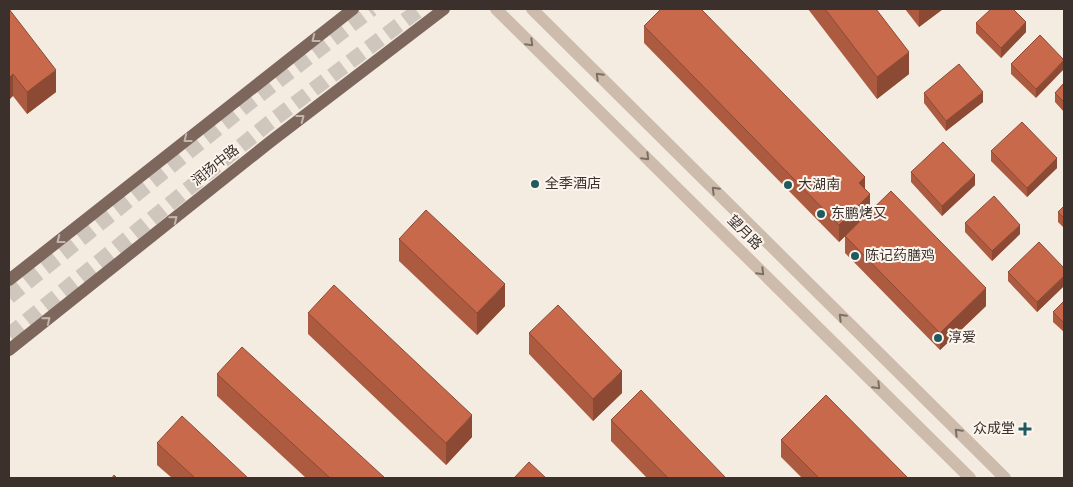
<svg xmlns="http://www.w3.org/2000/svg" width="1073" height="487" viewBox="0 0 1073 487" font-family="Overpass,'Noto Sans SC',sans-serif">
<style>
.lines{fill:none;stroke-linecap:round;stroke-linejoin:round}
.highway-tunnel{stroke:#cfc6bd;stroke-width:15;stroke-dasharray:15 8;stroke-linecap:butt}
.minor{stroke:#cdbbac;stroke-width:12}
.major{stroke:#7d675c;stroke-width:12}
.wall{fill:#ac5a40}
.shaded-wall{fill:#8c4a34}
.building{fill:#c8694b;stroke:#8c4a34}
.oneway{stroke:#c2b5ac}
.oneway2{stroke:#7d6f65}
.poi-dot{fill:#1f5a5e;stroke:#fbf5ee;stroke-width:2}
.labels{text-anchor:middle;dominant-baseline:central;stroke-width:4;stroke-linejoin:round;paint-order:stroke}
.street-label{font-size:14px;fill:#3b302b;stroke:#fbf5ee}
.poi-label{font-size:14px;fill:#3b302b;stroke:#fbf5ee;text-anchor:start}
</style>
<rect width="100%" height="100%" fill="#f4ebe1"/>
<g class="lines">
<g class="highway-tunnel">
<polyline points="9,297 248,104 372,9"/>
<polyline points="9,335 269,123 420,9"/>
</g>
<g class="minor">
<polyline points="496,9 970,478"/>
<polyline points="532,9 1005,478"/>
</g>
<g class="major">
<polyline points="9,280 353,9"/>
<polyline points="9,350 270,142 444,9"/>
</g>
</g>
<g class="wall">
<polygon points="9,9 56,92 27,114 13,96"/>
<polygon points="808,9 876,9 909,74 877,99"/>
<polygon points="905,9 943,9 919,27"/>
<polygon points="976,23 1026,32 1001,58 976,33"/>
<polygon points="644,26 865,190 870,212 839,242 644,43"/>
<polygon points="1040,35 1036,98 1011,74 1011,64"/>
<polygon points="1064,83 1064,112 1055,102 1055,93"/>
<polygon points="924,93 983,102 946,131 924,103"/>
<polygon points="991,151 1057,168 1027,197 991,161"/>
<polygon points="911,172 975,185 942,216 911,182"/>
<polygon points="1064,206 1064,228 1058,222 1058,212"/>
<polygon points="965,223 1020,234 992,261 965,232"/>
<polygon points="845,236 986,306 940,350 845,253"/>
<polygon points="399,239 505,306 477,335 399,261"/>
<polygon points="1064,268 1064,286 1037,312 1008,281 1008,272"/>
<polygon points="1064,301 1064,332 1053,322 1053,312"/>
<polygon points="308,313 472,437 446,465 308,334"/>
<polygon points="529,333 622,393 593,421 529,354"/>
<polygon points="217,374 385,478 306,478 217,396"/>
<polygon points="611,420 726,478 647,478 611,441"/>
<polygon points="781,440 908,478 802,478 781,457"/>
<polygon points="157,443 248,478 172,478 157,465"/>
</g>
<g class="shaded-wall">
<polygon points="919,9 943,9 919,27"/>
<polygon points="1026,22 1026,32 1001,58 1001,48"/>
<polygon points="909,52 909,74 877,99 877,77"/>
<polygon points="1064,60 1064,69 1036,98 1036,89"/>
<polygon points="56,70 56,92 27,114 27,92"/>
<polygon points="13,74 13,96 9,100 9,78"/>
<polygon points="983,92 983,102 946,131 946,121"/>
<polygon points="1057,158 1057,168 1027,197 1027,188"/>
<polygon points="975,175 975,185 942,216 942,206"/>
<polygon points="865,177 865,194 859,183"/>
<polygon points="870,194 870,212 839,242 839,225"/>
<polygon points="1020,225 1020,234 992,261 992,251"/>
<polygon points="1064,276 1064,286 1037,312 1037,302"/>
<polygon points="505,284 505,306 477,335 477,313"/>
<polygon points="986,288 986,306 940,350 940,333"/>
<polygon points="622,371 622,393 593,421 593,399"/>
<polygon points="472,415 472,437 446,465 446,443"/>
</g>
<g class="building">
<polygon points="9,9 56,70 27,92 13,74 9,78"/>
<polygon points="661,9 701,9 865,177 859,183 870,194 839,225 644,26"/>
<polygon points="825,9 876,9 909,52 877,77"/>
<polygon points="991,9 1013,9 1026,22 1001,48 976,23"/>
<polygon points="1040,35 1064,60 1036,89 1011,64"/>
<polygon points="959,64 983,92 946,121 924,93"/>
<polygon points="1064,83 1064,102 1055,93"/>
<polygon points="1022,122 1057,158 1027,188 991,151"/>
<polygon points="943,142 975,175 942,206 911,172"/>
<polygon points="891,191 986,288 940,333 845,236"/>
<polygon points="994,196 1020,225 992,251 965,223"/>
<polygon points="1064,206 1064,218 1058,212"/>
<polygon points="426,210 505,284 477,313 399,239"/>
<polygon points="1039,242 1064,268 1064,276 1037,302 1008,272"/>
<polygon points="334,285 472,415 446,443 308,313"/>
<polygon points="1064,301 1064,323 1053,312"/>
<polygon points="558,305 622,371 593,399 529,333"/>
<polygon points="242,347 385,478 330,478 217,374"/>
<polygon points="641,390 726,478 668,478 611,420"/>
<polygon points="826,395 908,478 819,478 781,440"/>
<polygon points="182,416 248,478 195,478 157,443"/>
<polygon points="529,462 546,478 514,478"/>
<polygon points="114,475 117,478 112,478"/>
</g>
<defs><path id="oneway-chevron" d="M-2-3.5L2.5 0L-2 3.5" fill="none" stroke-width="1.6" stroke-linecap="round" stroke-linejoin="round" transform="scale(1.25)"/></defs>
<g class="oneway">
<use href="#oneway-chevron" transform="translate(315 39) rotate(142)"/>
<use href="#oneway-chevron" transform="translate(301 118) rotate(-37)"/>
<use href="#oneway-chevron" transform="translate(187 139) rotate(142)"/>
<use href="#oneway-chevron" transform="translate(174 219) rotate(-39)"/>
<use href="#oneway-chevron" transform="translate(60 240) rotate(142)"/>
<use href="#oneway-chevron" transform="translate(47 320) rotate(-39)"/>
</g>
<g class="oneway2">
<use href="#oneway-chevron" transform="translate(530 43) rotate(45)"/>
<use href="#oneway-chevron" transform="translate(599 76) rotate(-135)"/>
<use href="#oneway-chevron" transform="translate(646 157) rotate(45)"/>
<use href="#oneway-chevron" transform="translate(715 190) rotate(-135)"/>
<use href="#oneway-chevron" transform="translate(761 272) rotate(45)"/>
<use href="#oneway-chevron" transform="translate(842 317) rotate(-135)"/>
<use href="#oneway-chevron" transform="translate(877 386) rotate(45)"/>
<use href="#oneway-chevron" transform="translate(958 432) rotate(-135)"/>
</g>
<g class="poi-dot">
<circle cx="535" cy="184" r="5"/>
<circle cx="788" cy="185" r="5"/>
<circle cx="821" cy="214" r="5"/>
<circle cx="855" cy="256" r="5"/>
<circle cx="938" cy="338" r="5"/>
<path d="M1022.5 421.5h5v5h5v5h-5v5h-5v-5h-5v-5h5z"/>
</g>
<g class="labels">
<g class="street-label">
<text transform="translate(216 166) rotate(-39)">润扬中路</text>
<text transform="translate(744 233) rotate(45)">望月路</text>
</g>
<g class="poi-label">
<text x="545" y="184">全季酒店</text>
<text x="798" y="185">大湖南</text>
<text x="831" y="214">东鹏烤又</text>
<text x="865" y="256">陈记药膳鸡</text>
<text x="948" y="338">淳爱</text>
<text x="1015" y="429" text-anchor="end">众成堂</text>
</g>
</g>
<rect width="1073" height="487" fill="none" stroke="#3b302b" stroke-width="20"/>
</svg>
